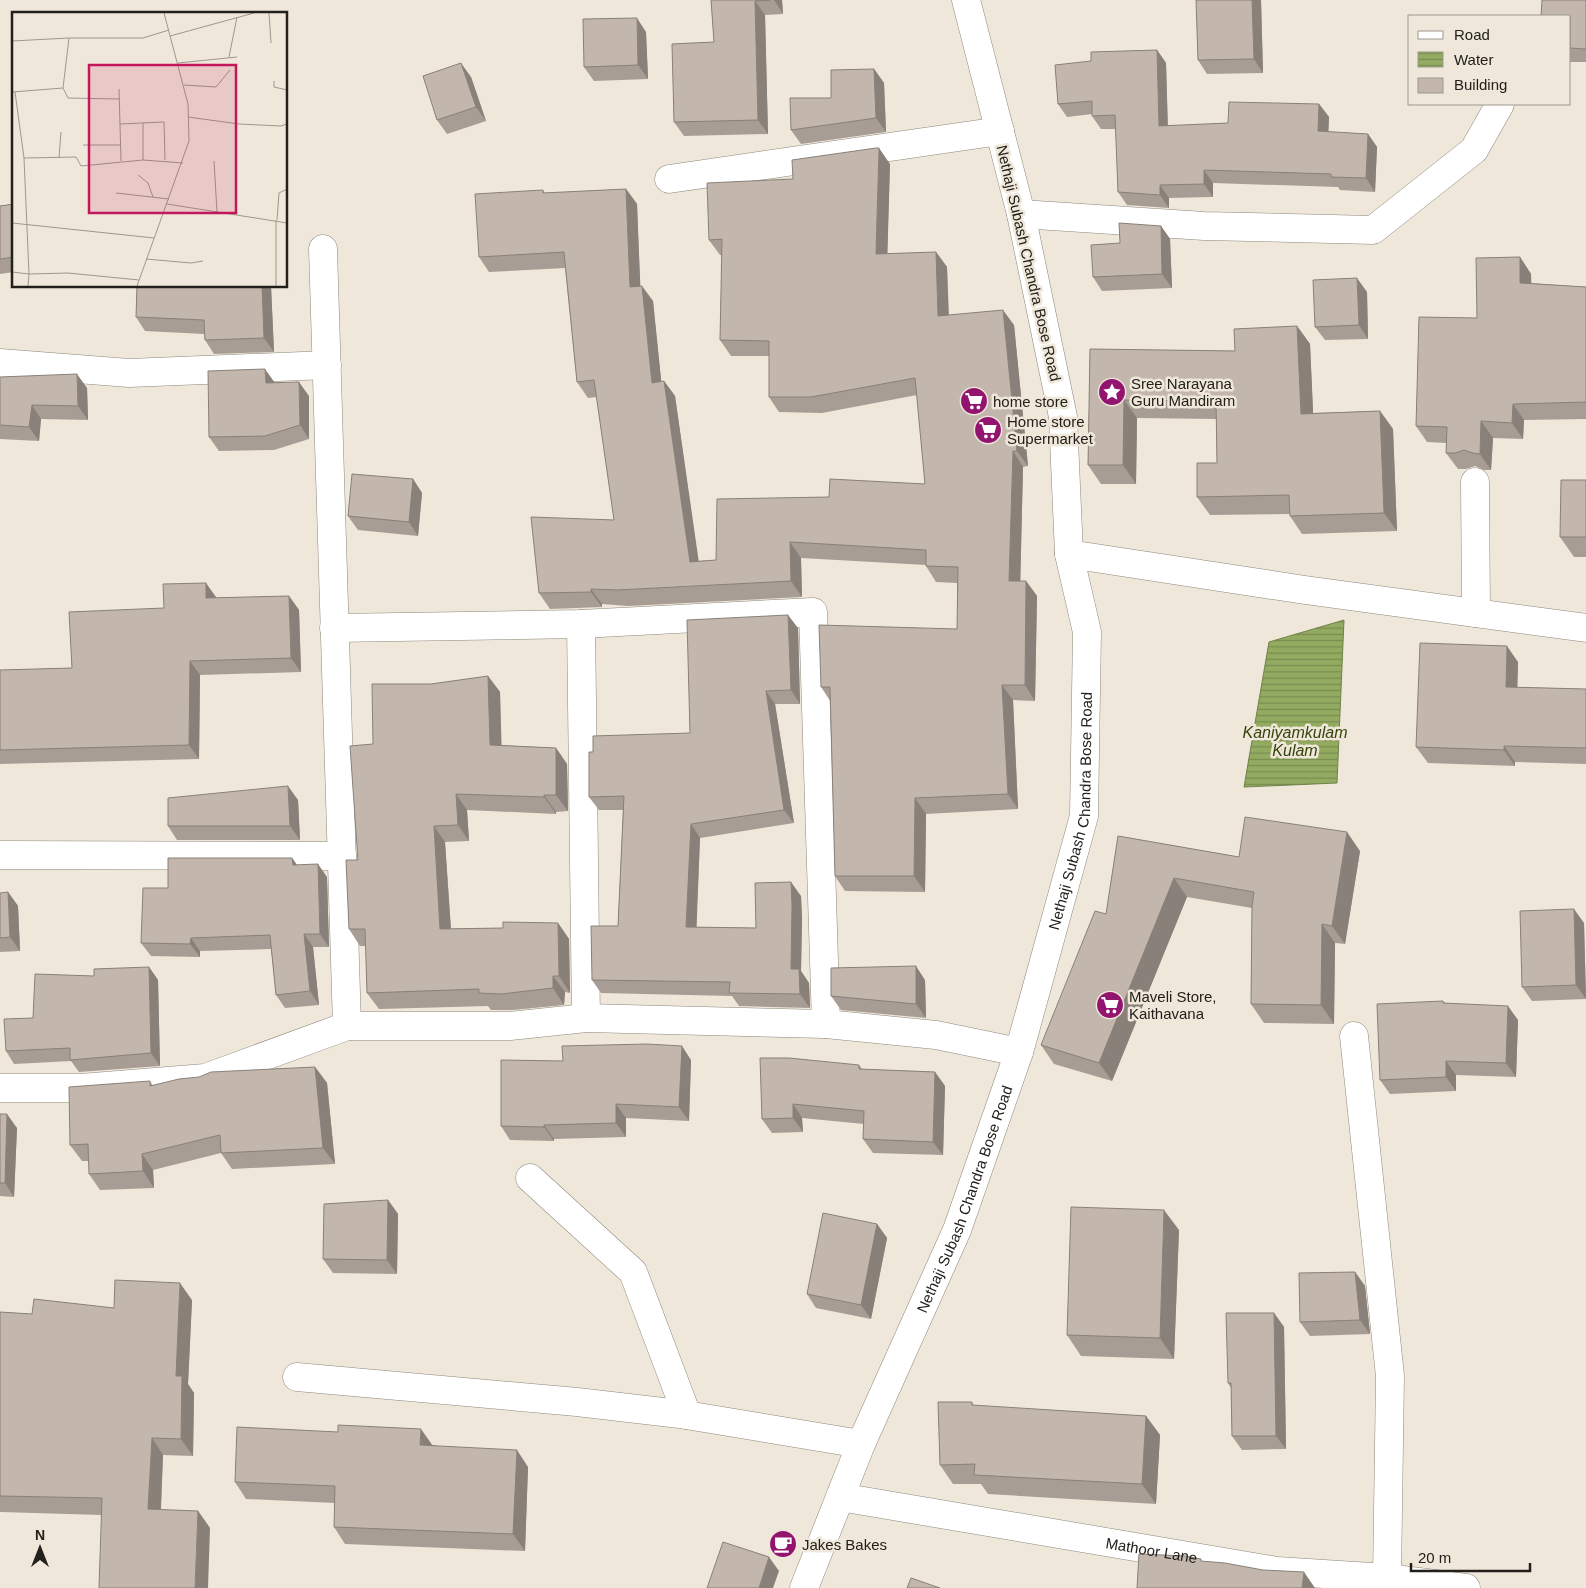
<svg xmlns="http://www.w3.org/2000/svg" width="1586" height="1588" viewBox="0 0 1586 1588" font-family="Helvetica,sans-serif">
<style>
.water{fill:url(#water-rules);stroke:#71814b}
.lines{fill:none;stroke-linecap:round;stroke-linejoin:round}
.minor-casing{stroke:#8d877b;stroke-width:29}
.major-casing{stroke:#8d877b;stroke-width:29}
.minor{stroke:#fff;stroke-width:28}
.major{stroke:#fff;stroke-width:28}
.wall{fill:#a89d95}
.shaded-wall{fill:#888079}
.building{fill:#c3b7ad;stroke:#888079}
.labels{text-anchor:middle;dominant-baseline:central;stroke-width:5;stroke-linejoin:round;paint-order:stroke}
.street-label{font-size:15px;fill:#23201b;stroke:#efe8da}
.poi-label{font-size:15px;fill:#23201b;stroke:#efe8da;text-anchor:start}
.water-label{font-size:16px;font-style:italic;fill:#35440c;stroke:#efe8da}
.inset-road{fill:none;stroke:#9d988e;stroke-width:1}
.view{fill:#c2185b;fill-opacity:0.15;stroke:#c2185b;stroke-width:2.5}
.inset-edge{fill:none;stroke:#23201b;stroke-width:2.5}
</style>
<defs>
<pattern id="water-rules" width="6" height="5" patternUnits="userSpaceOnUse" patternTransform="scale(1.25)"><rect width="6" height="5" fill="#93ab60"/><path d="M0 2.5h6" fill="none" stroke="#788b4e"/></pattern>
</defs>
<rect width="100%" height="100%" fill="#efe8da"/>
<polygon class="water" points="1344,620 1337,783 1244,787 1269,642"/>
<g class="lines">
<g class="minor-casing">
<g id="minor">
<polyline points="669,179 1000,131"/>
<polyline points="1021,214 1204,226 1373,230 1474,150 1500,104"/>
<polyline points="323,249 347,1026"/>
<polyline points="0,363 129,373 327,365"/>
<polyline points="1475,482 1476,613"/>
<polyline points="1069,554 1305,590 1586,628"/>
<polyline points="581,624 586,1018"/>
<polyline points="334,628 581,624 813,612 826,1024"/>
<polyline points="0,855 342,856"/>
<polyline points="1354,1036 1390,1376 1387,1578"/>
<polyline points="0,1088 81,1088 205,1078 347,1026 510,1026 586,1018 826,1024 936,1035 1019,1052"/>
<polyline points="530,1178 633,1272 687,1415"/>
<polyline points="297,1377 577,1402 680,1414 861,1444"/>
<path id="s1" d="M840,1497L1277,1571L1387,1578L1466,1588"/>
</g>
</g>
<g class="major-casing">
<g id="major">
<path id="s2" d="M804,1588L861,1444L957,1230L1019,1052L1084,816L1087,632L1069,554L1063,417L1021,214L966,0"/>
</g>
</g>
<use href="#minor" class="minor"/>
<use href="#major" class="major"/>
</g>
<g class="wall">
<polygon points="711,0 782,0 783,14 765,15 768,134 684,136 674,122 714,42"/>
<polygon points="1196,0 1261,0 1263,73 1207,74 1198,60"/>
<polygon points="1586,0 1586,62 1570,62 1570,16"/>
<polygon points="646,32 648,79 594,81 584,67"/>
<polygon points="1157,50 1166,63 1168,126 1228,123 1319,104 1329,117 1328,132 1368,134 1377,147 1375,192 1340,190 1338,187 1213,183 1213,197 1169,198 1169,208 1127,205 1118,192 1116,129 1101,129 1092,116 1092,114 1067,117 1058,104 1091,61"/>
<polygon points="874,69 884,83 886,132 801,144 791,130 831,98"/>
<polygon points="471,77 486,121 447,134 437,120"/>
<polygon points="890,164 887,254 936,252 947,267 949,315 1014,325 1028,466 1023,467 1020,581 1026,581 1037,596 1035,701 1013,700 1018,809 926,814 925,892 845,891 835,876 831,702 821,687 957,629 957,583 936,582 926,566 926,565 801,558 802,597 628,606 602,604 602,607 550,609 539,593 614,520 597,397 588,398 577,382 565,268 489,272 479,257 543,190 545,193 626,189 637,204 640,286 653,301 661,381 664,381 675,396 698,561 716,560 829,497 925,484 917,395 822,413 779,412 769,397 769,356 731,356 720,340 722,255 720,255 709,240 793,179"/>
<polygon points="14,204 14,272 0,274 0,206"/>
<polygon points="1161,226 1170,239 1172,288 1102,291 1093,277"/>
<polygon points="1520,257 1531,274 1531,283 1586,287 1586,419 1524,420 1523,439 1493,438 1491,470 1484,470 1475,466 1466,469 1458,469 1446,453 1446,443 1427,442 1416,426 1477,318"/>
<polygon points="137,286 271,286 274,352 214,354 205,340 204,334 145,331 136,317"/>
<polygon points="1367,292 1368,339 1325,340 1315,327"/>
<polygon points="1297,326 1310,344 1313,413 1380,411 1393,429 1397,531 1302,534 1290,516 1290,514 1210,515 1197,497 1217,463 1216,419 1137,418 1136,484 1101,484 1088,465 1090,349 1235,351"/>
<polygon points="0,377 87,388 88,420 41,419 39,441 0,439"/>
<polygon points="309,396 309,439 274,450 219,451 209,437"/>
<polygon points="413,479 422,493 418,536 358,530 348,516"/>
<polygon points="1586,480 1586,557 1574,557 1560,537"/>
<polygon points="289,596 299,610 301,672 200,675 199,759 0,764 0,670 72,668 164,608 216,597 216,598"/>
<polygon points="798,628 800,704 775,704 794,823 700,838 696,927 756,928 801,896 802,919 801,971 809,983 810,1008 739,1006 732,996 601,993 592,980 618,926 623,810 599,810 589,797 593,752 690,733"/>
<polygon points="1518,662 1517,687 1586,689 1586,764 1515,762 1515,766 1428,763 1416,747"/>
<polygon points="488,676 500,692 501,745 556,748 567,764 568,811 556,812 556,814 467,810 469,841 445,842 451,929 503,928 558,923 569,939 570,993 565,992 564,1005 513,1010 491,1010 488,1006 379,1009 367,993 366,946 360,946 349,929 373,744 431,684"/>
<polygon points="298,800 300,840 177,840 168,826"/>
<polygon points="1118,836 1239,857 1360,851 1345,944 1335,943 1334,1024 1264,1023 1251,1004 1252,908 1187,897 1112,1081 1054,1064 1041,1045 1106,914"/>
<polygon points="292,858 297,865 327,877 329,947 313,947 319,1005 285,1008 276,995 271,949 200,951 200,957 151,956 141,943 168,888"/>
<polygon points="8,892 18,906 20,951 0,952 0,893"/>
<polygon points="1584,923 1586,999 1532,1001 1522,987"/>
<polygon points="149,967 158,980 160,1066 79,1072 71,1061 14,1064 6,1051 33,1018 94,976"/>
<polygon points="925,980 926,1018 841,1010 831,996"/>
<polygon points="1443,1001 1445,1003 1518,1020 1516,1077 1456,1075 1456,1091 1390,1094 1380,1080"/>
<polygon points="691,1060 689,1121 626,1118 626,1137 554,1139 554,1141 510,1140 501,1126 563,1061"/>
<polygon points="859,1065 862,1069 935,1072 945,1086 943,1155 873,1153 863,1139 864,1124 802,1118 803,1132 772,1133 762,1119"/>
<polygon points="315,1067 327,1083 335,1164 232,1169 221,1153 153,1170 154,1188 100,1190 89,1174 89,1161 82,1161 70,1145 150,1081 153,1086"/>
<polygon points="0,1114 17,1128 14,1197 0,1196"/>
<polygon points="388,1200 398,1214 397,1274 333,1273 323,1259"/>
<polygon points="877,1224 887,1238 871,1319 816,1308 807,1294"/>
<polygon points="1179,1230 1174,1359 1081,1356 1067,1335"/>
<polygon points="1355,1272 1365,1286 1370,1334 1310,1336 1300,1322"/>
<polygon points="192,1300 188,1384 194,1393 193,1456 163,1455 161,1510 198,1511 210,1528 102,1515 0,1512 0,1312 32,1314 114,1308"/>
<polygon points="1274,1313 1284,1327 1286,1449 1242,1450 1232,1436 1231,1388 1228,1383"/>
<polygon points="972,1402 974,1406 1146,1416 1160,1435 1156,1504 988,1494 981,1484 953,1484 940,1465"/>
<polygon points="433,1445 528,1467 525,1551 345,1544 334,1527 335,1503 246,1499 235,1482"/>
</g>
<g class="shaded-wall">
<polygon points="774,0 782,0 783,14"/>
<polygon points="1252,0 1261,0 1263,73 1254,59"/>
<polygon points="755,1 765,15 768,134 758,120"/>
<polygon points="637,18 646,32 648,79 638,65"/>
<polygon points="1157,50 1166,63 1168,139 1159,126"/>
<polygon points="461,63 471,77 486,121 476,107"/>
<polygon points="874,69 884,83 886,132 876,118"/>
<polygon points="1319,104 1329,117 1328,144 1318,131"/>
<polygon points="1368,134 1377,147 1375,192 1366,178"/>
<polygon points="879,148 890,164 887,269 876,254"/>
<polygon points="1204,170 1213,183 1213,197 1204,184"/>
<polygon points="1160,185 1169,198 1169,208 1160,195"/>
<polygon points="626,189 637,204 641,302 630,287"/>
<polygon points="1161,226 1170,239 1172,288 1162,274"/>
<polygon points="936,252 947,267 949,332 938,316"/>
<polygon points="1520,257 1531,274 1532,299 1520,283"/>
<polygon points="1357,278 1367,292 1368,339 1359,325"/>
<polygon points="262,286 271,286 274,352 264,338"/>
<polygon points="642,286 653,301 663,398 652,383"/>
<polygon points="1003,310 1014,325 1028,466 1017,451"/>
<polygon points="1297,326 1310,344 1314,432 1301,414"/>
<polygon points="265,369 275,383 266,383"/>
<polygon points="77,374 87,388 88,420 78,406"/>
<polygon points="664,381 675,396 701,577 690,562"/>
<polygon points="299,382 309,396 309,439 300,425"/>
<polygon points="1124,400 1137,418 1136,484 1123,465"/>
<polygon points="1513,404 1524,420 1523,439 1512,423"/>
<polygon points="32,405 41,419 39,441 29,427"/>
<polygon points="1380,411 1393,429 1397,531 1384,513"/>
<polygon points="1481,421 1493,438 1491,470 1480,454"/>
<polygon points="1013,451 1023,467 1020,596 1009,581"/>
<polygon points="413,479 422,493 418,536 409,522"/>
<polygon points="790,542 801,558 802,597 791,581"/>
<polygon points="1026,581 1037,596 1035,701 1025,685"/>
<polygon points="206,583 216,597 216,612 206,598"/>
<polygon points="591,589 602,604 602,607 591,592"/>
<polygon points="289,596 299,610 301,672 291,658"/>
<polygon points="788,615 798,628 800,704 791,690"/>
<polygon points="1507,646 1518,662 1517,703 1506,687"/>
<polygon points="190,661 200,675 199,759 189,745"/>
<polygon points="488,676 500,692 502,761 490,745"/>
<polygon points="1002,685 1013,700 1018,809 1008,794"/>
<polygon points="766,691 775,704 794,823 784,810"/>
<polygon points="1504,746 1515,762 1515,766 1504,750"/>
<polygon points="556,748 567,764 568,811 556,795"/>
<polygon points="288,786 298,800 300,840 290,826"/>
<polygon points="456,794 467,810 469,841 458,825"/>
<polygon points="544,795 556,812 556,814 544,797"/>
<polygon points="915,798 926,814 925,892 914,876"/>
<polygon points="691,824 700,838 696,941 686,927"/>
<polygon points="434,826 445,842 452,946 440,929"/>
<polygon points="1347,832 1360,851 1345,944 1332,926"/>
<polygon points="292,858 302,872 293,865"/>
<polygon points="318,864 327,877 329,947 320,934"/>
<polygon points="1174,878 1187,897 1112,1081 1099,1063"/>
<polygon points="791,882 801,896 802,919 801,971 809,983 810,1008 800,994 791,969"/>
<polygon points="8,892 18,906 20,951 10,937"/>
<polygon points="1574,909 1584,923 1586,999 1576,985"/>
<polygon points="558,923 569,939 570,993 559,976"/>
<polygon points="1322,924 1335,943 1334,1024 1321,1005"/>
<polygon points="304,934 313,947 319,1005 310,991"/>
<polygon points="191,938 200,951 200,957 190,944"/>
<polygon points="916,966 925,980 926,1018 916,1004"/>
<polygon points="149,967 158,980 160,1066 151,1053"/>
<polygon points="553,976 565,992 564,1005 553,988"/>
<polygon points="1508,1006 1518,1020 1516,1077 1506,1063"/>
<polygon points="682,1046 691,1060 689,1121 679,1107"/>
<polygon points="1446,1061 1456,1075 1456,1091 1446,1077"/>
<polygon points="315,1067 327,1083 335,1164 323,1148"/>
<polygon points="935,1072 945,1086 943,1155 933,1142"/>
<polygon points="616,1104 626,1118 626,1137 616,1123"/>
<polygon points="793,1104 802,1118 803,1132 793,1118"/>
<polygon points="7,1114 17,1128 14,1197 5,1183"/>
<polygon points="544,1125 554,1139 554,1141 544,1127"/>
<polygon points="142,1154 153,1170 154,1188 143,1171"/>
<polygon points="388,1200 398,1214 397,1274 387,1260"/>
<polygon points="1164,1210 1179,1230 1174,1359 1160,1338"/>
<polygon points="877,1224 887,1238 871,1319 861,1305"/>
<polygon points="1355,1272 1365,1286 1370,1334 1360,1320"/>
<polygon points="180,1283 192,1300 188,1384 194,1393 193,1456 181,1439 176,1376"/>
<polygon points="1274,1313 1284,1327 1286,1449 1276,1436"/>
<polygon points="1146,1416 1160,1435 1156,1504 1142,1484"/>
<polygon points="421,1429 433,1446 420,1445"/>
<polygon points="152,1438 163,1455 160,1526 148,1509"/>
<polygon points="517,1450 528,1467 525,1551 513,1534"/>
<polygon points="198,1511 210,1528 208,1588 195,1588"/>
<polygon points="769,1557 779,1571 773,1588 759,1588"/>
<polygon points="1304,1572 1315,1588 1302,1588"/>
</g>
<g class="building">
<polygon points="711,0 770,0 755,1 758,120 674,122 672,44 714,42"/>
<polygon points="1196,0 1252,0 1254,59 1198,60"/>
<polygon points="1542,0 1586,0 1586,49 1570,48 1570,16 1541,16"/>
<polygon points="637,18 638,65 584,67 583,19"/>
<polygon points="1157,50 1159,126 1228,123 1229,102 1319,104 1318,131 1368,134 1366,178 1331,177 1331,174 1204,170 1204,184 1160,185 1160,195 1118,192 1115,115 1092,116 1092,101 1058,104 1055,65 1091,61 1091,52"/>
<polygon points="461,63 476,107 437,120 423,76"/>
<polygon points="874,69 876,118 791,130 790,98 831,98 831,70"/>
<polygon points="876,148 879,148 876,254 936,252 938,316 1003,310 1017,451 1013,451 1009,581 1026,581 1025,685 1002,685 1008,794 915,798 914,876 835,876 830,687 821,687 819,625 957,629 958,567 926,566 926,550 790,542 791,581 617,590 591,589 591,592 539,593 531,517 614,520 594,380 577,382 564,252 479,257 475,194 543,190 543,193 626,189 630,287 642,286 652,383 664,381 690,562 716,560 717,499 829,497 830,479 925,484 915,378 811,397 769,397 769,341 720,340 722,239 709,240 707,183 793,179 792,160"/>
<polygon points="14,204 14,257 0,259 0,206"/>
<polygon points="1119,223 1161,226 1162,274 1093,277 1091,245 1120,243"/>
<polygon points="1520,257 1520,283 1586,287 1586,402 1513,404 1512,423 1481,421 1480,454 1473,453 1464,450 1455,453 1446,453 1447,427 1416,426 1419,317 1477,318 1476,258"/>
<polygon points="1357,278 1359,325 1315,327 1313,280"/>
<polygon points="137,286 262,286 264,338 205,340 204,320 136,317"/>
<polygon points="1297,326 1301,414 1380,411 1384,513 1290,516 1289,495 1197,497 1197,463 1217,463 1216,401 1124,400 1123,465 1088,465 1090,349 1235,351 1234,329"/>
<polygon points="265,369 266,383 299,382 300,425 265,436 209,437 208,371"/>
<polygon points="77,374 78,406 32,405 29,427 0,425 0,377"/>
<polygon points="352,474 413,479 409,522 348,516"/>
<polygon points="1561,480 1586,480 1586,537 1560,537"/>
<polygon points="206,583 206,598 289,596 291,658 190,661 189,745 0,750 0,670 72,668 69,612 164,608 163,584"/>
<polygon points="788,615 791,690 766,691 784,810 691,824 686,927 756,928 755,883 791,882 792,905 791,969 799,969 800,994 729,993 730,982 592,980 591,926 618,926 624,796 589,797 589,752 593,752 593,736 690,733 687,620"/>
<polygon points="1420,643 1507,646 1506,687 1586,689 1586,748 1504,746 1504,750 1416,747"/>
<polygon points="488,676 490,745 556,748 556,795 544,795 544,797 456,794 458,825 434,826 440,929 503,928 503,922 558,923 559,976 553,976 553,988 501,994 479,993 479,989 367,993 365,929 349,929 346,860 358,860 350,746 373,744 372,684 431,684"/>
<polygon points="288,786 290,826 168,826 168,798"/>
<polygon points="1245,817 1347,832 1332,926 1322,924 1321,1005 1251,1004 1252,906 1254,892 1174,878 1099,1063 1041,1045 1095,911 1106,914 1118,836 1239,857"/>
<polygon points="168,858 292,858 293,865 318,864 320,934 304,934 310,991 276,995 270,935 191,938 190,944 141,943 143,888 168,888"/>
<polygon points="8,892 10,937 0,938 0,893"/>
<polygon points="1574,909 1576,985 1522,987 1520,911"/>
<polygon points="916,966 916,1004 831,996 831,968"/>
<polygon points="149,967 151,1053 70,1060 70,1048 6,1051 4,1019 33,1018 35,974 94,976 94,969"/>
<polygon points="1443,1001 1443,1003 1508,1006 1506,1063 1446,1061 1446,1077 1380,1080 1377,1004"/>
<polygon points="647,1044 682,1046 679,1107 616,1104 616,1123 544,1125 544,1127 501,1126 501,1060 563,1061 562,1046"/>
<polygon points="760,1058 789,1058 859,1065 859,1069 935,1072 933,1142 863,1139 864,1111 793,1104 793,1118 762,1119"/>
<polygon points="315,1067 323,1148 221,1153 220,1135 142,1154 143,1171 89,1174 88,1144 70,1145 69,1087 150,1081 150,1086 179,1079 199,1077 211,1072"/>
<polygon points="0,1114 7,1114 5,1183 0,1183"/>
<polygon points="388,1200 387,1260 323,1259 324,1204"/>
<polygon points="1071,1207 1164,1210 1160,1338 1067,1335"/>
<polygon points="823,1213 877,1224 861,1305 807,1294"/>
<polygon points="1355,1272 1360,1320 1300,1322 1299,1273"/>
<polygon points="115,1280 180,1283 176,1376 182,1376 181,1439 152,1438 148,1509 198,1511 195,1588 99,1588 102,1498 0,1496 0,1312 32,1314 34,1299 114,1308"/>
<polygon points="1226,1313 1274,1313 1276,1436 1232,1436 1231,1383 1228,1383"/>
<polygon points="938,1402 972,1402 972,1405 1146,1416 1142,1484 974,1475 975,1464 940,1465"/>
<polygon points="338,1425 421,1429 420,1445 517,1450 513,1534 334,1527 335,1486 235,1482 237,1427 338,1432"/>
<polygon points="723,1542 769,1557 759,1588 707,1588"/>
<polygon points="1139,1554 1185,1556 1201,1559 1201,1561 1225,1563 1263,1570 1304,1572 1302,1588 1137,1588"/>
<polygon points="911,1578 940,1588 907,1588"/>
</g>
<defs>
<g id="sight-disc" transform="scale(1.4375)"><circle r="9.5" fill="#93146f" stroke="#efe8da"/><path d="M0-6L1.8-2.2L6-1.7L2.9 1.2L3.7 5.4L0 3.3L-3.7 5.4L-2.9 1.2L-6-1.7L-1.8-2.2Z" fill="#fff"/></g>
<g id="supermarket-disc" transform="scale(1.4375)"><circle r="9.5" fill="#93146f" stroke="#efe8da"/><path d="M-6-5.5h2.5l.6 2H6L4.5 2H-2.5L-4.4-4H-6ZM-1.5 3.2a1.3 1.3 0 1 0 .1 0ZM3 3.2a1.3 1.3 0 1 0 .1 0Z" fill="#fff"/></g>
<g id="cafe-disc" transform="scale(1.4375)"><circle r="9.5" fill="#93146f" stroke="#efe8da"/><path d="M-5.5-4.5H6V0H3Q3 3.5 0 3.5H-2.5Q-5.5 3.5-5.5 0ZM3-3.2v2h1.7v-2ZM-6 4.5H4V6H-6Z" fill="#fff"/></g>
</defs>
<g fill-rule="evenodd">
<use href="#sight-disc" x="1112" y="392"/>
<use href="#supermarket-disc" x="974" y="401"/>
<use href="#supermarket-disc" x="988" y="430"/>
<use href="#supermarket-disc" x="1110" y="1005"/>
<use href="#cafe-disc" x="783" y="1544"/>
</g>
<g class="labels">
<g class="street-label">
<text transform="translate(1029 263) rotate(77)">Nethaji Subash Chandra Bose Road</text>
<text stroke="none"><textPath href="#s2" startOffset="826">Nethaji Subash Chandra Bose Road</textPath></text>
<text stroke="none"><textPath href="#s2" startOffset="421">Nethaji Subash Chandra Bose Road</textPath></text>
<text stroke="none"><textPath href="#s1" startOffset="316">Mathoor Lane</textPath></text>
</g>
<g class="poi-label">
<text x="1131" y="383">Sree Narayana<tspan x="1131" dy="17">Guru Mandiram</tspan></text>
<text x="993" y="401">home store</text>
<text x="1007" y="421">Home store<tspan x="1007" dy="17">Supermarket</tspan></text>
<text x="1129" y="996">Maveli Store,<tspan x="1129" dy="17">Kaithavana</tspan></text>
<text x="802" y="1544">Jakes Bakes</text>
</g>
<g class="water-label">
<text x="1295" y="732">Kaniyamkulam<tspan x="1295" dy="18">Kulam</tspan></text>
</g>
</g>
<g transform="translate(12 12)">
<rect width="275" height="275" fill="#efe8da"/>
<path class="inset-road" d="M257,1L259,31M158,24L242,1M0,29L57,26M217,45L225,5M166,51L225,45M262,69V75L275,78M172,73L204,75L218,58M51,76L56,86L107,87M107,77L109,149M0,80L51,76L57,26H131L157,18M3,80L12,146M176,105L227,112L269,114L275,112M131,111V148M108,112L152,110L153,148M71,133H109M47,146L49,120M202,149L205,200M126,163L136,171L141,185M104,181L157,187M155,192L275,211M264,208V274M265,208L267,181L275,177M0,211L142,226M134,247L179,251L191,249M0,260L17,262L16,274M127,268L56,261L17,262L12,146L64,145L69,154L131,148L171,151M125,274L177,129L176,92L152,1"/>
<path class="view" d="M77,53H224V201H77Z"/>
<rect width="275" height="275" class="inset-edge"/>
</g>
<rect x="1408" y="15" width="162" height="90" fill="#efe8da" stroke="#9d988e"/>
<rect x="1418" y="31" width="25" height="8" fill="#ffffff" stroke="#9d988e"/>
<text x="1454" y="40" font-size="15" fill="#23201b">Road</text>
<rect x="1418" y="52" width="25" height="15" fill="url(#water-rules)" stroke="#9d988e"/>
<text x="1454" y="65" font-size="15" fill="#23201b">Water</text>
<rect x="1418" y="78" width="25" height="15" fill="#c3b7ad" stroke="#9d988e"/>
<text x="1454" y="90" font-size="15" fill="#23201b">Building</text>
<g transform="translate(40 1548)" stroke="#efe8da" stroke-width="4" paint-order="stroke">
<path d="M0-4L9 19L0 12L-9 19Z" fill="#23201b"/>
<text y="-8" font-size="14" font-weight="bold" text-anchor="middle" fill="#23201b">N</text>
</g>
<path d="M1411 1563v8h119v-8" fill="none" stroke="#23201b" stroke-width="2.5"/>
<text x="1418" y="1563" font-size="15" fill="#23201b" stroke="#efe8da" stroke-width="4" paint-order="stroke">20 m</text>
</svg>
